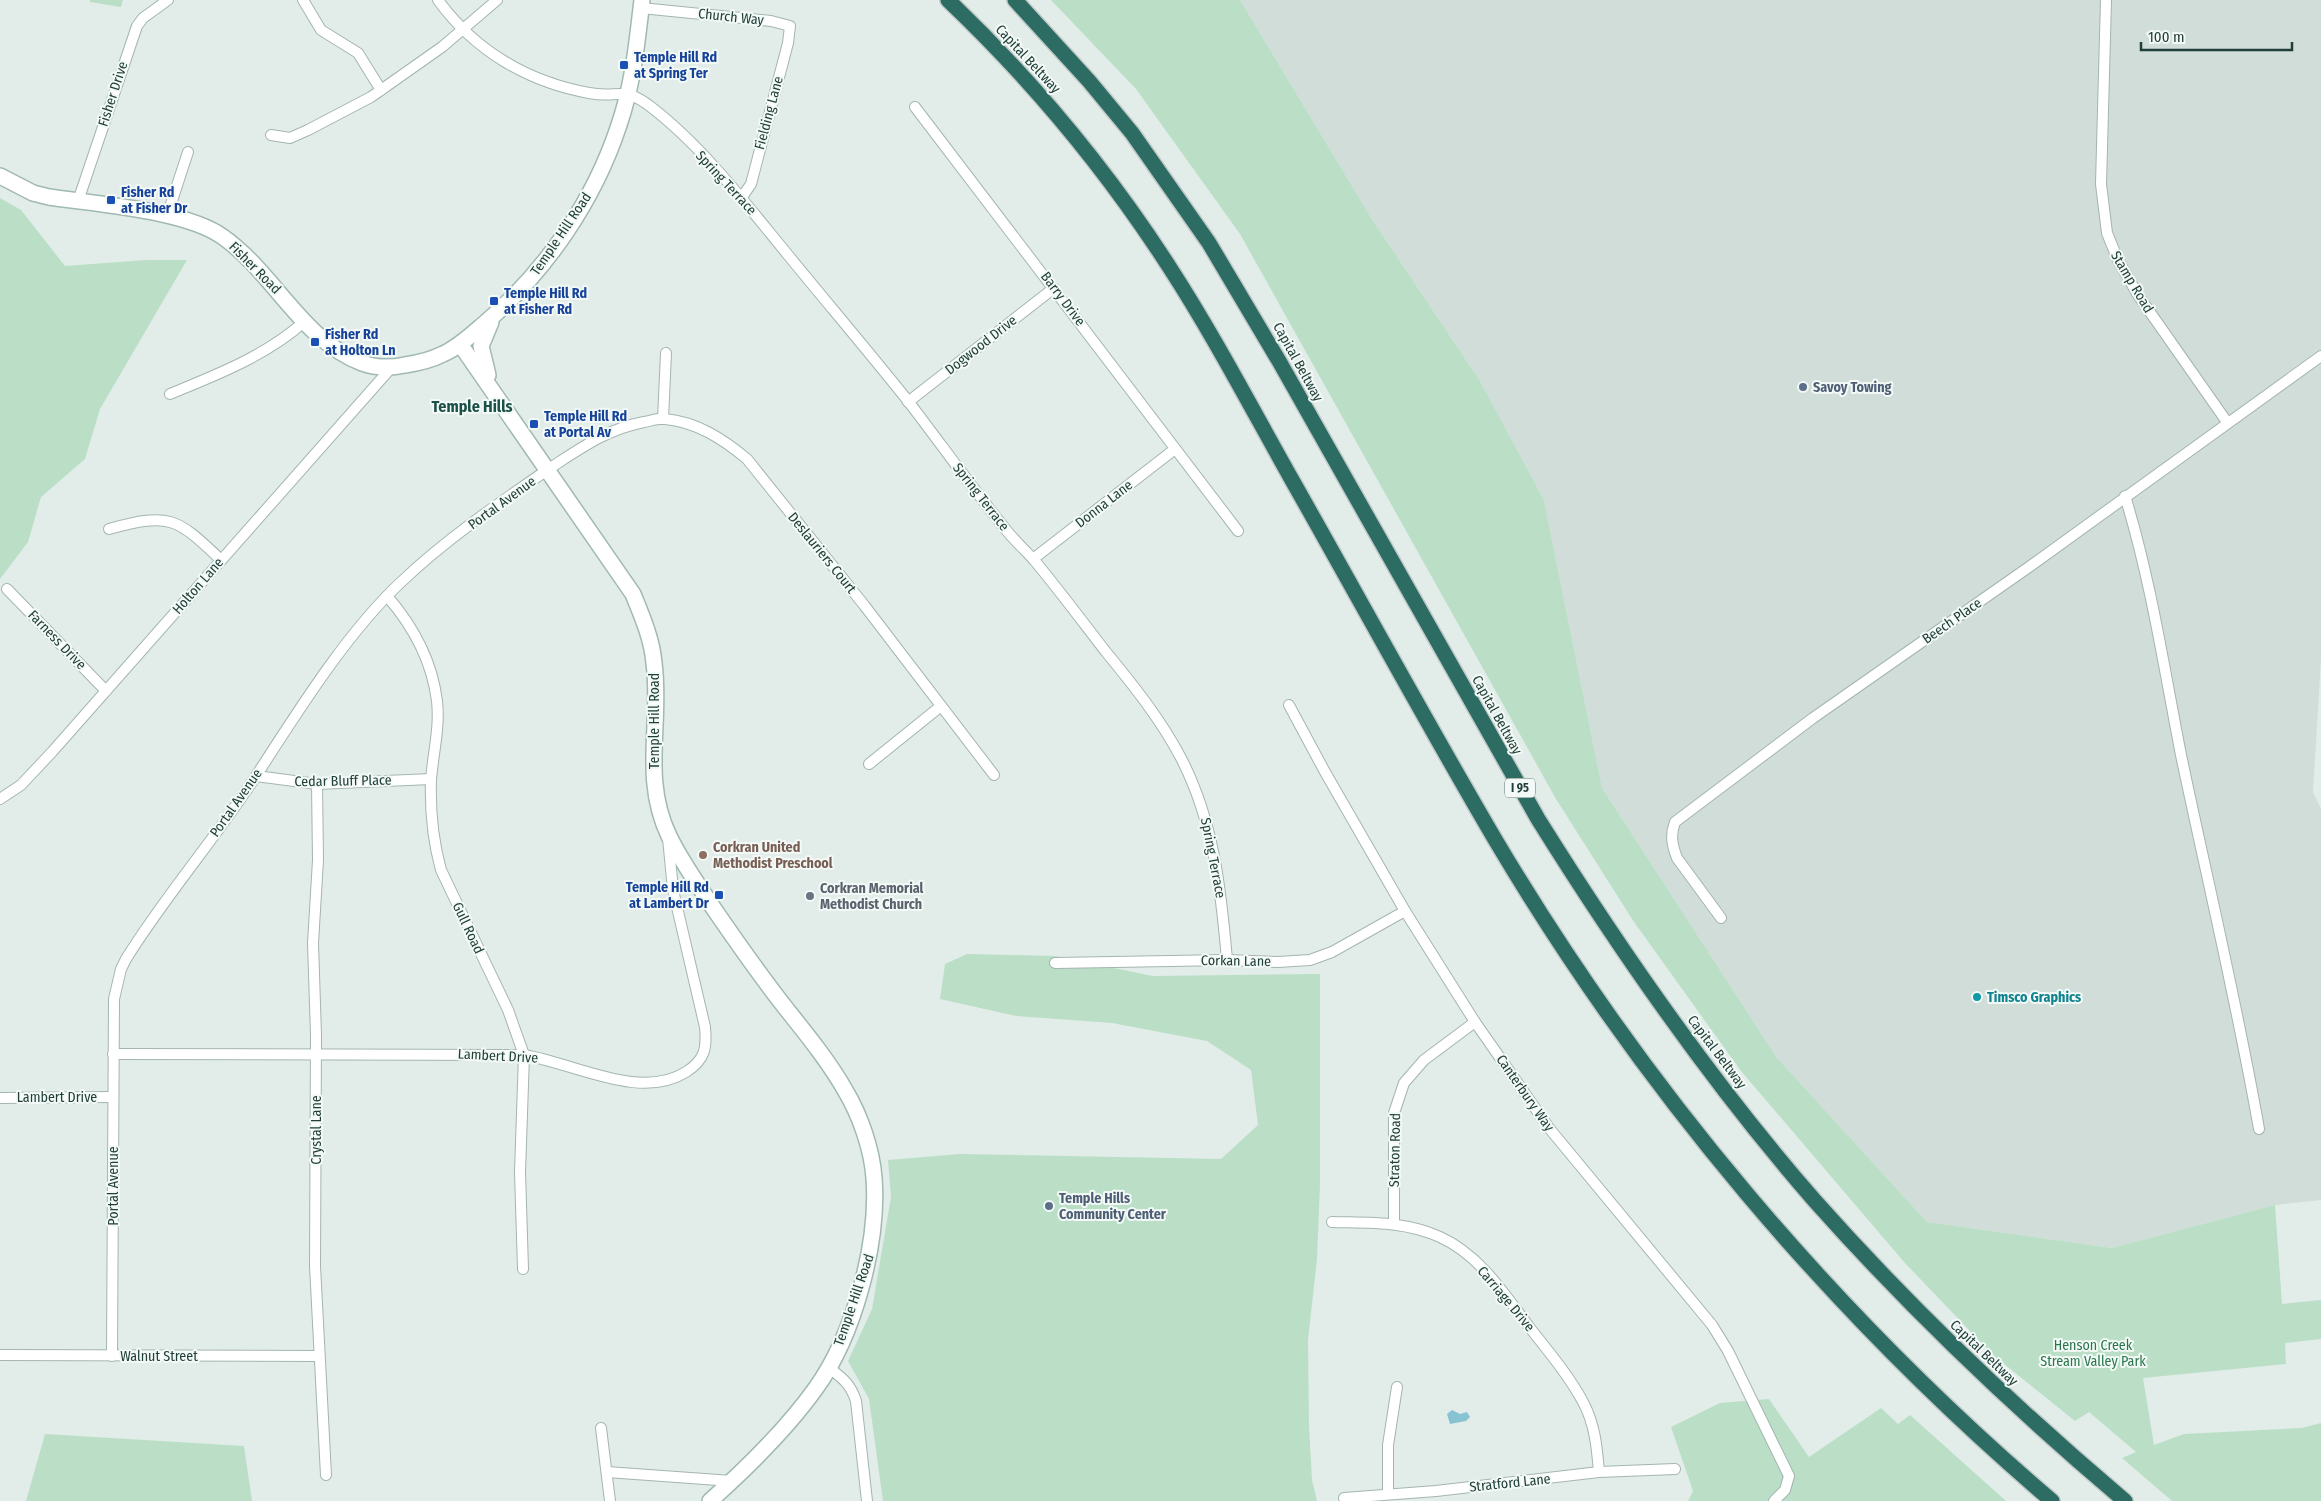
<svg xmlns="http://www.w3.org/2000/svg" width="2321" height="1501" viewBox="0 0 2321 1501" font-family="'Fira Sans Condensed',sans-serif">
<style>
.built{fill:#d0ddd8}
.green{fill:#badfc6}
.water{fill:#88c3d4}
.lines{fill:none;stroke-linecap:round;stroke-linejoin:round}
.street-casing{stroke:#a4b5b1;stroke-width:12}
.secondary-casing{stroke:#a0b9b2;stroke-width:18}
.highway-casing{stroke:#c1c9c8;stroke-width:18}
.street{stroke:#fff;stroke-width:10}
.secondary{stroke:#fff;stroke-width:15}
.highway{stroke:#2c6c63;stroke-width:15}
.transit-dot{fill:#1a4fb4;stroke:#f3f9f6;stroke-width:2}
.service-dot{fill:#5c6f8a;stroke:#f3f9f6;stroke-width:2}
.education-dot{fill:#8d6e63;stroke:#f3f9f6;stroke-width:2}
.worship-dot{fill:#6b7280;stroke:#f3f9f6;stroke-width:2}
.culture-dot{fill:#0f9aa8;stroke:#f3f9f6;stroke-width:2}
.labels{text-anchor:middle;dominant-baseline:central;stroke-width:4;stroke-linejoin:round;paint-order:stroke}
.shield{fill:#f3f9f6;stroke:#607772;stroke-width:1}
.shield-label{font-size:12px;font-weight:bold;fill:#213f39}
.street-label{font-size:14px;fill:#213f39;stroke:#f3f9f6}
.transit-label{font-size:14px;font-weight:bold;fill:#164399;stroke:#f3f9f6;text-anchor:start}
.service-label{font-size:14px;font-weight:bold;fill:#4e5e75;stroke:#f3f9f6;text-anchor:start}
.education-label{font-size:14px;font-weight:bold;fill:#785e54;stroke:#f3f9f6;text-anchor:start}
.worship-label{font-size:14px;font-weight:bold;fill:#5b616d;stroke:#f3f9f6;text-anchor:start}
.culture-label{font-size:14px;font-weight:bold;fill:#0d838f;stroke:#f3f9f6;text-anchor:start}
.park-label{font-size:14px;fill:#2a774d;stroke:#f3f9f6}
.quarter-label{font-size:16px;font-weight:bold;fill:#1c5148;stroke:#f3f9f6}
</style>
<rect width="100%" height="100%" fill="#e2ede9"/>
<polygon class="built" points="1240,0 2321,0 2321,659 2313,792 2321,809 2321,1200 2275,1205 2112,1248 1927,1222 1777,1058 1602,788 1544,500 1480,381 1373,221"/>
<g class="green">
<polygon points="90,0 123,0 121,7 90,2"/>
<polygon points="1051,0 1240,0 1373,221 1480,381 1544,500 1602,788 1777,1058 1927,1222 2112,1248 2275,1205 2282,1304 2321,1300 2321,1339 2285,1343 2286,1364 2143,1378 2154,1445 2184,1434 2302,1428 2321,1423 2321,1501 2172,1501 2122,1458 2136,1452 2089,1412 2075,1421 1993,1355 1904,1262 1741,1071 1634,922 1556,799 1240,234 1136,89"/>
<polygon points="0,198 21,210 65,266 146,260 187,260 100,409 85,459 41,497 28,542 0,579"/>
<polygon points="967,954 1055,956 1153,976 1320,974 1320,1185 1317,1259 1308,1340 1309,1425 1312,1480 1317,1501 883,1501 869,1399 848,1361 872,1309 891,1197 888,1160 960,1154 1221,1159 1258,1125 1251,1070 1207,1041 1112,1023 1016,1016 940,999 945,964"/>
<polygon points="1769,1399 1809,1457 1881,1408 1898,1424 1910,1415 2006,1501 1688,1501 1693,1491 1671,1427 1720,1403"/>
<polygon points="45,1434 244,1446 252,1501 26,1501"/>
</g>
<polygon class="water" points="1452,1410 1460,1414 1467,1412 1470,1417 1466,1421 1450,1424 1447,1414"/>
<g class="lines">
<g class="street-casing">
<g id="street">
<polyline points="303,0 321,30 358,53 381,90"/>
<path d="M438,0C475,51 528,82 589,93C618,99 623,85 651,107C702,146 747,205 788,255C828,304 869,352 908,401C941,444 973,489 1007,531C1015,541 1025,550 1034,560C1059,590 1082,621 1106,652C1134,686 1161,720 1181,758C1214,822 1221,890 1227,960"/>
<polyline points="2106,0 2101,184 2107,233 2118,260 2138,295 2227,422"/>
<polyline points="641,8 771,21 790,26 788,43 751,184 742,197"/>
<polyline points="915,107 1238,531"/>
<polyline points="271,135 290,138 308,130 371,97 442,47 497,0"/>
<polyline points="78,201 137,26 143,18 168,0"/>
<polyline points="167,216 188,152"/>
<path d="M170,394C218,374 266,356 305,321"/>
<polyline points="908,402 1054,288"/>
<polyline points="663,419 666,353"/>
<path d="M2125,496C2151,581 2164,668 2181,755C2207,879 2237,1003 2259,1129"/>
<path d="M109,529C170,512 177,518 221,560"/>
<polyline points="1033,559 1175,449"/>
<polyline points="7,589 106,691"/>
<path d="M387,596C413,626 432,660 437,701C440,728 433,753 431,780C430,810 433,841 441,870L508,1010L524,1055L520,1172L523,1269"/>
<polyline points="1289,705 1325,772 1405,911 1475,1022 1549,1128 1712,1325 1728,1351 1789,1476 1785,1490 1774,1501"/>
<polyline points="869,764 941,706"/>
<polyline points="256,776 317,784 431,779"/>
<polyline points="317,784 318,860 313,943 316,1035 315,1266 326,1475"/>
<polyline points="0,799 21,785 52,752 391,368"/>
<path d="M1721,918L1677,858C1672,845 1670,835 1675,822L1813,718L2029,567L2321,356"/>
<polyline points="1055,963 1227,960 1278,962 1310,960 1332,952 1405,911"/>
<path d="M113,1054L524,1055C574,1063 640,1101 686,1072C705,1060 707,1048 705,1027L673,890L668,838"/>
<polyline points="0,1098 113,1097"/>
<path d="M1332,1222C1370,1223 1405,1221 1440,1237C1480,1255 1505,1295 1530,1328C1549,1352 1569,1376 1583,1402C1595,1424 1597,1448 1599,1472"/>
<polyline points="1394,1223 1394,1113 1404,1083 1424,1060 1475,1022"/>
<polyline points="0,1355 318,1356"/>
<path d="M112,1356L114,999L121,969L126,959C165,896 215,839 256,776C297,713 345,635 400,583C445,540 499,503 550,468C581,448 607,429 644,422C650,421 658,418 665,419C697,422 723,439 747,459L864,605L994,775"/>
<path d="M829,1368C843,1378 851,1385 856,1401L867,1501"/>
<polyline points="601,1428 610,1501"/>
<polyline points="607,1472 732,1481"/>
<polyline points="1388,1493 1388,1445 1397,1387"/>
<polyline points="1344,1498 1436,1491 1599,1472 1675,1469"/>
</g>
</g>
<g class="secondary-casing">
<g id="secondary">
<path d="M0,176L33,193L49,197C95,204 186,210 223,237C274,273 302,340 362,363C376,368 391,368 405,365C419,363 431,360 443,354C459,347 472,334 485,323C546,271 594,201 619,125C633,84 637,43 642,0"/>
<path d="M460,344L633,594C642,616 652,639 654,663C662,722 641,778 669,836C681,861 697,883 712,906C736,941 761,977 788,1011C808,1036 829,1062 845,1090C860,1115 872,1149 874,1178C879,1243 854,1335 816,1388C786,1430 748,1467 710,1501"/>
<polyline points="488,375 481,346 491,322"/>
</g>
</g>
<g class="highway-casing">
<g id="highway">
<path d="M948,0C1032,80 1107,170 1170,268C1214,336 1252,409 1292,480C1360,600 1426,722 1496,841C1643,1089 1833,1314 2052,1501"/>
<path d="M1015,0L1089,81L1132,133L1209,243L1279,361L1538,819C1621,952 1711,1082 1815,1201C1911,1309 2015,1408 2125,1501"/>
</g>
</g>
<use href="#street" class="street"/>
<use href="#secondary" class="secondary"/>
<use href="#highway" class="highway"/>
</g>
<g class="transit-dot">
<rect x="619" y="60" width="10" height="10" rx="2.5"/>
<rect x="106" y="195" width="10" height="10" rx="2.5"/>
<rect x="489" y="296" width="10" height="10" rx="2.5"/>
<rect x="310" y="337" width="10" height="10" rx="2.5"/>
<rect x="529" y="419" width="10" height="10" rx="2.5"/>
<rect x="714" y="890" width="10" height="10" rx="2.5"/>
</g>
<g class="service-dot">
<circle cx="1803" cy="387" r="5"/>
<circle cx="1049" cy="1206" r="5"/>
</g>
<circle class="education-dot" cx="703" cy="855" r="5"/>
<circle class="worship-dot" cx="810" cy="896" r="5"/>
<circle class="culture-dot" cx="1977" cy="997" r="5"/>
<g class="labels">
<rect class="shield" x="1505" y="778.5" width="30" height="19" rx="4"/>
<g class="shield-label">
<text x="1520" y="788">I 95</text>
</g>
<g class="street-label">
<text transform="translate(731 17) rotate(6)">Church Way</text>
<text transform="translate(1028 59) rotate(47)">Capital Beltway</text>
<text transform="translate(113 94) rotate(-72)">Fisher Drive</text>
<text transform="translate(769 113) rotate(-75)">Fielding Lane</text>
<text transform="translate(726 183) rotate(47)">Spring Terrace</text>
<text transform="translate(561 234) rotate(-56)">Temple Hill Road</text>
<text transform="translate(255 268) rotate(45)">Fisher Road</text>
<text transform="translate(2132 282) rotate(59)">Stamp Road</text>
<text transform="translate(1063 299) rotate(53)">Barry Drive</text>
<text transform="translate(981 345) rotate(-38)">Dogwood Drive</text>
<text transform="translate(1298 362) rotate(61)">Capital Beltway</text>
<text transform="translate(981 497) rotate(52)">Spring Terrace</text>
<text transform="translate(502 503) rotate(-36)">Portal Avenue</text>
<text transform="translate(1104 504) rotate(-38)">Donna Lane</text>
<text transform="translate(822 553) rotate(51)">Deslauriers Court</text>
<text transform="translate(198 586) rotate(-49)">Holton Lane</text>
<text transform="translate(1952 621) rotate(-35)">Beech Place</text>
<text transform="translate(57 640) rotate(46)">Farness Drive</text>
<text transform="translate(1497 715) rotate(61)">Capital Beltway</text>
<text transform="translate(654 721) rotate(-90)">Temple Hill Road</text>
<text transform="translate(343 781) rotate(-1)">Cedar Bluff Place</text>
<text transform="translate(236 803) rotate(-55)">Portal Avenue</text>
<text transform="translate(1213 858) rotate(79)">Spring Terrace</text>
<text transform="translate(468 928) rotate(65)">Gull Road</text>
<text transform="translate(1236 961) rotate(1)">Corkan Lane</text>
<text transform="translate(1717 1052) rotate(53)">Capital Beltway</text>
<text transform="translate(498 1056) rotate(3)">Lambert Drive</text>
<text transform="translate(1525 1093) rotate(55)">Canterbury Way</text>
<text x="57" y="1097">Lambert Drive</text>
<text transform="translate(316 1130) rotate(-90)">Crystal Lane</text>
<text transform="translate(1395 1150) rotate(-89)">Straton Road</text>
<text transform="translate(113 1186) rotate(-90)">Portal Avenue</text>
<text transform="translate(1506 1299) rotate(50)">Carriage Drive</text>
<text transform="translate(854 1300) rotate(-71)">Temple Hill Road</text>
<text transform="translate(1984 1353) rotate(44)">Capital Beltway</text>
<text x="159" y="1356">Walnut Street</text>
<text transform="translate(1510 1483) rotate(-6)">Stratford Lane</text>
</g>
<g class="transit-label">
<text x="634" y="57">Temple Hill Rd<tspan x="634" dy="16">at Spring Ter</tspan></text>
<text x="121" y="192">Fisher Rd<tspan x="121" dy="16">at Fisher Dr</tspan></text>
<text x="504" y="293">Temple Hill Rd<tspan x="504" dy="16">at Fisher Rd</tspan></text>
<text x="325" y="334">Fisher Rd<tspan x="325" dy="16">at Holton Ln</tspan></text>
<text x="544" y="416">Temple Hill Rd<tspan x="544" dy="16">at Portal Av</tspan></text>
<text x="709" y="887" text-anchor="end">Temple Hill Rd<tspan x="709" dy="16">at Lambert Dr</tspan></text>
</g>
<g class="service-label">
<text x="1813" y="387">Savoy Towing</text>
<text x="1059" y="1198">Temple Hills<tspan x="1059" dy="16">Community Center</tspan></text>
</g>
<g class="education-label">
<text x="713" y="847">Corkran United<tspan x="713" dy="16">Methodist Preschool</tspan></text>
</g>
<g class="worship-label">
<text x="820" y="888">Corkran Memorial<tspan x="820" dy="16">Methodist Church</tspan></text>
</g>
<g class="culture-label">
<text x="1987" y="997">Timsco Graphics</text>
</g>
<g class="park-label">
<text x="2093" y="1345">Henson Creek<tspan x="2093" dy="16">Stream Valley Park</tspan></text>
</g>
<g class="quarter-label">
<text x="472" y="406">Temple Hills</text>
</g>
</g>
<path d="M2141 42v8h151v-8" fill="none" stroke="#213f39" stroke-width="2.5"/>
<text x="2148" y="42" font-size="15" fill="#213f39" stroke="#f3f9f6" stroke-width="4" paint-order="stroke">100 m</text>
</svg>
